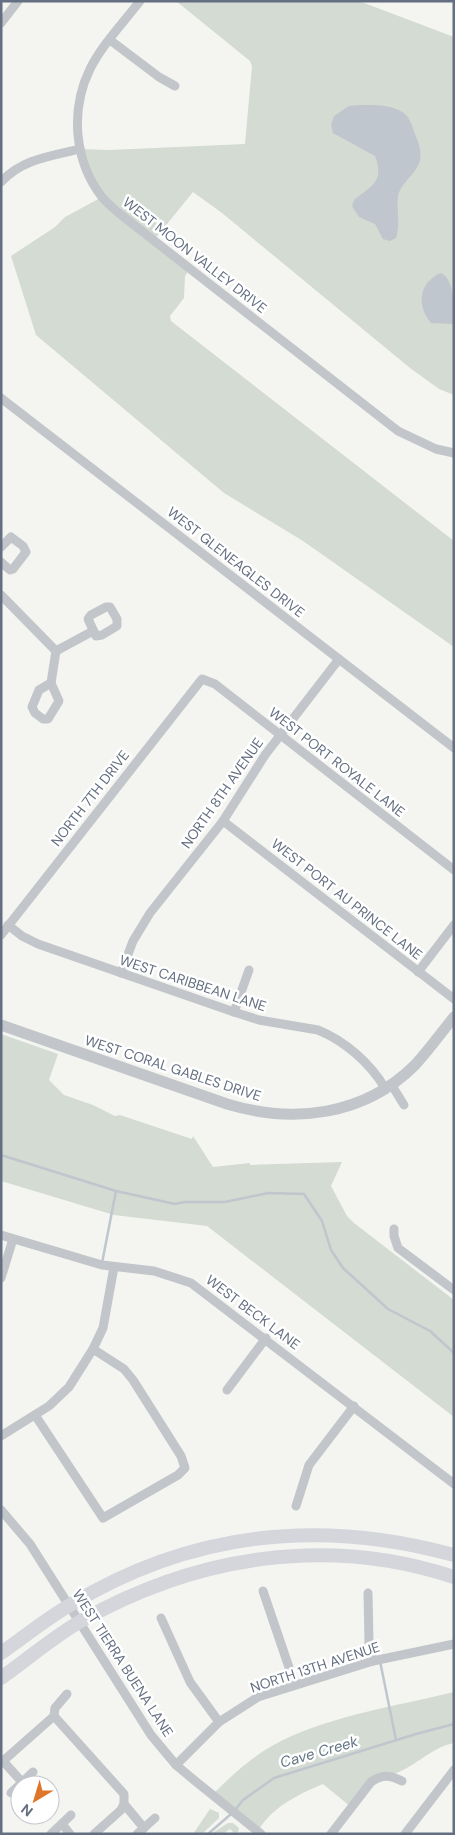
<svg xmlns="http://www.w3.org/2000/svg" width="455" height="1835" viewBox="0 0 455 1835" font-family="'DM Sans',sans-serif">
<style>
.green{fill:#d4dbd2}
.water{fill:#bfc6cd}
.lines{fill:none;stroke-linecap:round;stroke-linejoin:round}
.stream{stroke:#bfc6cd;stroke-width:2.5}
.minor{stroke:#c2c5c9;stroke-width:9}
.tertiary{stroke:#c2c5c9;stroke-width:11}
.secondary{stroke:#d4d6dc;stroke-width:14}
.labels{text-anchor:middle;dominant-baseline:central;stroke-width:5;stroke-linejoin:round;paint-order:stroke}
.street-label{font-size:14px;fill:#646f81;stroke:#fff}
.water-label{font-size:15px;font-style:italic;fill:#657685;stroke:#fff}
</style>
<rect width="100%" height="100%" fill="#f4f5f1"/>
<g class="green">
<polygon points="176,1 359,1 454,37 454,395 439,389 410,368 222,213 193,192 154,240 190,269 185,276 184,298 170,316 171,321 454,541 454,647 303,541 224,493 36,335 11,256 55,227 65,217 102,197 80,149 109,150 245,144 252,66 250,61"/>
<polygon points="1,1034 58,1054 49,1080 64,1095 93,1105 115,1116 120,1115 192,1139 193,1136 213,1167 250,1163 250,1165 342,1162 331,1186 347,1216 354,1223 454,1300 454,1417 207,1226 114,1215 1,1181"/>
<path d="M454,1692V1743C427,1748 407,1777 380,1776L351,1807L323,1784C297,1795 272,1807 258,1831L212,1795C233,1774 255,1754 281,1741C334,1715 397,1706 454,1692Z"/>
<polygon points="210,1809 219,1813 219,1818 202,1834 193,1834"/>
<polygon points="228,1823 233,1823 239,1828 238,1832 234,1833 230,1829 223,1834 211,1834"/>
</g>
<g class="water">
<path d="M360,105C375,105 396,104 407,116C411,121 413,129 415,134C418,141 422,152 420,160C417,174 401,182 398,196C396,210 401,223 396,238L390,241L383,239L375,224L359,217L352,206L354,200C371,186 385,182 375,156L333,133L331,125L334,116L349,106Z"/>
<path d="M441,273C455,280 454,307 454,324L431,323C416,305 419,282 441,273Z"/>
</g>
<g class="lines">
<g class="stream">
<polyline points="1,1155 116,1191 175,1204 184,1202 225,1202 268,1193 304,1194 322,1221 331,1250 343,1268 388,1309 430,1331 454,1353"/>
<polyline points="102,1263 116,1191"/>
<polyline points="380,1661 396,1740"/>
<polyline points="235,1810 243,1800 274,1778 416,1734 454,1724"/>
<polyline points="208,1834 231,1814"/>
</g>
<g class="minor">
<path d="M140,1C123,23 102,45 90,69C70,110 74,161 102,197C111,208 123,216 134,225L398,431L436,449L454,453"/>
<polyline points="1,23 18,1"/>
<polyline points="110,40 159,77 175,86"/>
<path d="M1,182C22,159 51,156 80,149"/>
<polyline points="1,398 454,748"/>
<polyline points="1,547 11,537 23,546 26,552 13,569 10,570 1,562"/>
<polyline points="1,595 56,651 51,683"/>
<polygon points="106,607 110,607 117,619 117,626 102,635 96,636 88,619 91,615"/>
<polyline points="56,651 93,631"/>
<polygon points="51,683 59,701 48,719 43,719 35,713 32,707 39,690"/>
<polyline points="223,821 454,999"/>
<path d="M8,925L22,936L38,944L234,1012L259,1020L318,1030C345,1041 370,1063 385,1088"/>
<polyline points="1,935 202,679 215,684 454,870"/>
<polyline points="418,972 454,925"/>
<polyline points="121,973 133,941 150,913 223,821 265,755 339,659"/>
<polyline points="234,1012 249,970"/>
<polyline points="391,1084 404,1105"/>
<polyline points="394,1229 394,1236 398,1248 454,1290"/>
<polyline points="1,1235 102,1265 154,1271 191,1283 454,1484"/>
<polyline points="1,1278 13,1239"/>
<polyline points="227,1390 266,1338"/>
<polyline points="35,1415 103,1518 178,1475 185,1468 181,1456 133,1380 124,1369 93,1349"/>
<polyline points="1,1436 49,1406 69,1387 93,1349 103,1328 114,1267"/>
<polyline points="296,1506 309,1465 354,1406"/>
<polyline points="1,1510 30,1544 151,1735 176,1765 194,1780 261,1834"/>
<polyline points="263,1591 295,1685"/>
<polyline points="368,1593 369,1643 373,1661"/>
<polyline points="161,1618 190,1682 219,1722"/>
<polyline points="54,1716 124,1794 124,1804 144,1828"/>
<polyline points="3,1761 22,1782"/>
<polyline points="1,1763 54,1716 55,1708 67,1694"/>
<polyline points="176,1765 219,1722 258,1697 373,1661 454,1644"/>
<polyline points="11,1793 33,1772"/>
<polyline points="62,1824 70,1834"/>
<polyline points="51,1834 71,1815"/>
<polyline points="94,1834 121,1810 124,1804"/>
<polyline points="137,1834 155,1818"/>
<path d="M331,1834L371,1782C382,1774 390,1775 402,1781"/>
<polyline points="405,1834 454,1770"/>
</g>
<path class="tertiary" d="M1,1025L227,1104C293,1124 364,1116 415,1065C429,1050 441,1033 454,1017"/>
<g class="secondary">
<path d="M1,1653C24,1637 46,1619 70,1605C190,1532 319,1518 454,1555"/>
<path d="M1,1678C28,1659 53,1637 81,1621C196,1556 327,1535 454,1577"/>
</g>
</g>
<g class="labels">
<g class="street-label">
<text transform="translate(195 255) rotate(38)">WEST MOON VALLEY DRIVE</text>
<text transform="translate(236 562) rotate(38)">WEST GLENEAGLES DRIVE</text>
<text transform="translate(337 762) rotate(38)">WEST PORT ROYALE LANE</text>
<text transform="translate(222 793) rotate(-55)">NORTH 8TH AVENUE</text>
<text transform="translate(90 798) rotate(-52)">NORTH 7TH DRIVE</text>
<text transform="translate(347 899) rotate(38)">WEST PORT AU PRINCE LANE</text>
<text transform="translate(193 983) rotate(18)">WEST CARIBBEAN LANE</text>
<text transform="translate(173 1068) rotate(18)">WEST CORAL GABLES DRIVE</text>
<text transform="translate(253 1312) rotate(37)">WEST BECK LANE</text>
<text transform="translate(123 1663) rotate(57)">WEST TIERRA BUENA LANE</text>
<text transform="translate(315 1667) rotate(-18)">NORTH 13TH AVENUE</text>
</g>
<g class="water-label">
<text transform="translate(319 1752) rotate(-16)">Cave Creek</text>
</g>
</g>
<rect width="455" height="1835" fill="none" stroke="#646f81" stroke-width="5"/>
<g transform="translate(35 1800) rotate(218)"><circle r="24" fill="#ffffff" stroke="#c1c5cd"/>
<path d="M0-4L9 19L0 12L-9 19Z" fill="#de7528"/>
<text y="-8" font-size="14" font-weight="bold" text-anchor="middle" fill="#646f81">N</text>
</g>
</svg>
